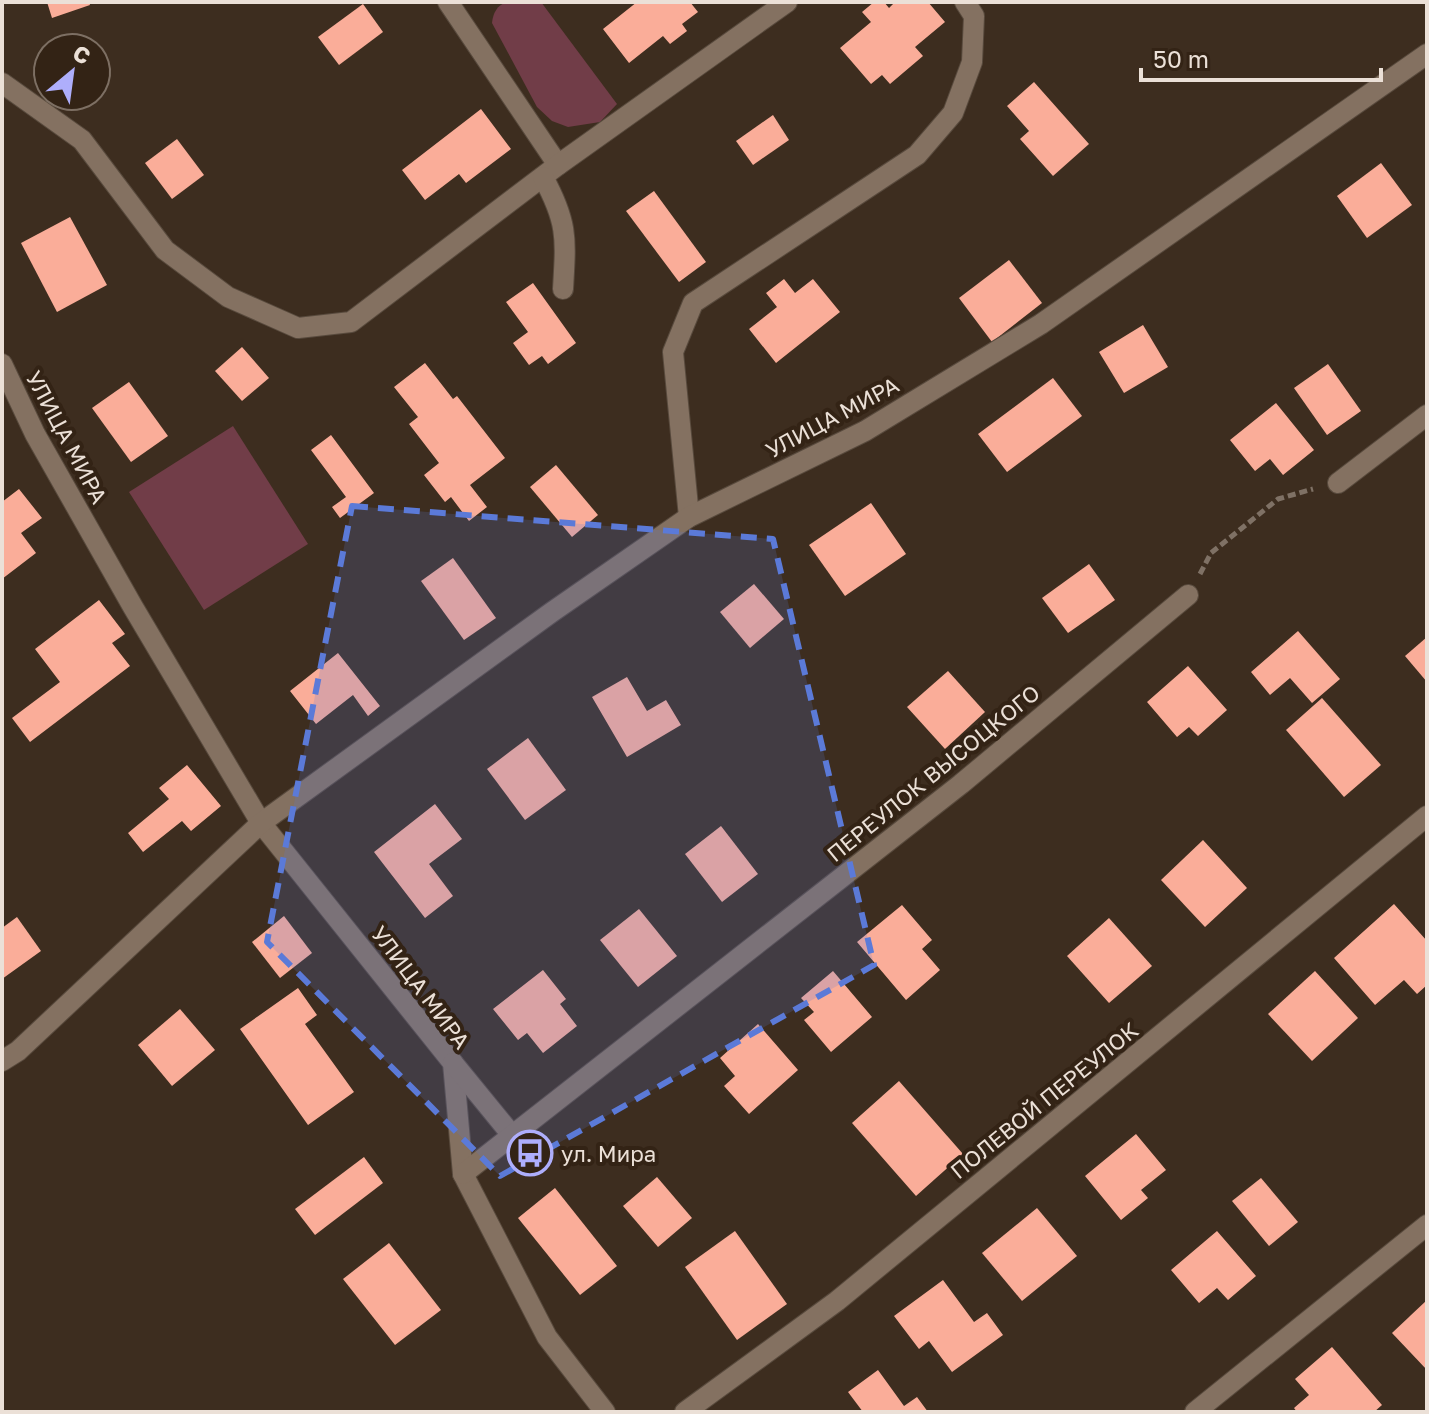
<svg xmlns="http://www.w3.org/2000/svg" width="1429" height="1414" viewBox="0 0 1429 1414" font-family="'Golos Text',sans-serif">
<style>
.green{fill:#713d48}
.building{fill:#faad99}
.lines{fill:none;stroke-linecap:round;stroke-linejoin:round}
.minor-casing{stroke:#584a3d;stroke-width:22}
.path{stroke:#7f7165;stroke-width:5;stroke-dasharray:8 4;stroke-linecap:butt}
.minor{stroke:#847161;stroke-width:20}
.marked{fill:#5b7ad8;fill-opacity:0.2;stroke:#5b7ad8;stroke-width:6;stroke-dasharray:16 10;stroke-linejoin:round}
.labels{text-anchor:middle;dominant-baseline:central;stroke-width:8;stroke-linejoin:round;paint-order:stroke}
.street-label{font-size:22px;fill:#ebe0d7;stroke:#332315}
.poi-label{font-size:22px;fill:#ebe0d7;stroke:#332315;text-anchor:start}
</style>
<rect width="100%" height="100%" fill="#3d2d1f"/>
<g class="green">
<path d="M507,2H541L617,104L600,122L568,127L552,121L537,107L492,23C493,13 497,5 507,2Z"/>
<polygon points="233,426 308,544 204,610 129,492"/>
</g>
<g class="building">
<polygon points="47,2 89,2 90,5 52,18"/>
<polygon points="637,2 690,2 698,12 682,24 687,31 670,44 663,36 629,63 603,29"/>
<polygon points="874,2 884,2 889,8 895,2 928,2 945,22 915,47 923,56 890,84 882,75 871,84 840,48 871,22 862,12"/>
<polygon points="363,4 383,32 339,65 318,37"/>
<polygon points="1034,82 1089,144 1053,176 1020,139 1029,131 1007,106"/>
<polygon points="481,109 511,149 466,183 459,174 425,200 402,170"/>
<polygon points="773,115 789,140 753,165 736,141"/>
<polygon points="177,139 204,175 172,199 145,163"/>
<polygon points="1381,163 1412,205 1367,238 1337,196"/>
<polygon points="654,191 706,262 679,282 626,211"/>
<polygon points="70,217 107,285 57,312 21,243"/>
<polygon points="1009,260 1042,303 992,342 959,298"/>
<polygon points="784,279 795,293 813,279 840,312 776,363 749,329 777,307 766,293"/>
<polygon points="533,283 576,343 548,364 542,356 529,365 513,343 528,332 506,302"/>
<polygon points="1143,325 1168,367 1124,393 1099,352"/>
<polygon points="242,347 269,378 242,401 215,371"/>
<polygon points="425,363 453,399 457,396 505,458 470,485 487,507 469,521 451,497 445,502 424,475 439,463 409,424 418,417 394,387"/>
<polygon points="1328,364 1361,411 1327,435 1294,388"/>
<polygon points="1053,378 1082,416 1007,472 978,434"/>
<polygon points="129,382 168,436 131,462 92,408"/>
<polygon points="1276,403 1314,450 1283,475 1270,459 1255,471 1230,440"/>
<polygon points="331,435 374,493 340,518 332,507 346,497 311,450"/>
<polygon points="556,465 598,515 572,537 530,487"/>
<polygon points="19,489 42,518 21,533 36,553 2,579 2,502"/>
<polygon points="871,503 906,554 845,596 809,545"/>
<polygon points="453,558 496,618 464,640 421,581"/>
<polygon points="1089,564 1115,600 1068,633 1042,598"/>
<polygon points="754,584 784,619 750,648 720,612"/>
<polygon points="99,600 125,634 112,643 130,666 30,742 12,718 60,682 35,649"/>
<polygon points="1298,631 1340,679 1312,703 1290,678 1270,695 1251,672"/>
<polygon points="1427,637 1427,682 1405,656"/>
<polygon points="338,653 380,706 368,716 353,695 316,724 290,691"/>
<polygon points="1188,666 1227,710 1198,736 1189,727 1177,737 1147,702"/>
<polygon points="948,671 985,712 945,749 907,707"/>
<polygon points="627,677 647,711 666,700 681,725 627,757 592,697"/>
<polygon points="1322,698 1381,765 1344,797 1286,730"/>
<polygon points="528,738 566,790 525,820 487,769"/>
<polygon points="187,765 221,806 191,831 182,821 143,852 128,833 169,799 159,788"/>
<polygon points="435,804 462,839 429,864 453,896 425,918 374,852"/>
<polygon points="721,826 758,874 722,902 685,854"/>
<polygon points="1203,840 1247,888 1205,927 1161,880"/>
<polygon points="1394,904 1427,941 1427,985 1417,994 1404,980 1375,1005 1334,958"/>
<polygon points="902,905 932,940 922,949 940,970 906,1000 857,942"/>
<polygon points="639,909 677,956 638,987 600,940"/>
<polygon points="284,916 312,953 280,978 252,942"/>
<polygon points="17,917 41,951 2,979 2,928"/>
<polygon points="1109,918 1152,966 1109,1003 1067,956"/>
<polygon points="543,970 566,999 560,1004 577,1026 543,1053 527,1033 518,1040 493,1009"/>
<polygon points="833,971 872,1017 831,1052 804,1020 814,1012 801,998"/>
<polygon points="1315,971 1358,1018 1312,1061 1268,1014"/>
<polygon points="298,988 317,1015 305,1024 354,1092 308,1125 240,1029"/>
<polygon points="180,1009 215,1050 172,1086 138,1045"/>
<polygon points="758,1024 798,1070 749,1114 724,1086 735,1076 720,1058"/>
<polygon points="899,1081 963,1154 916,1196 852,1123"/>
<polygon points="1136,1134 1166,1170 1141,1190 1148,1198 1121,1220 1085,1176"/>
<polygon points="364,1157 383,1183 315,1235 295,1209"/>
<polygon points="657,1177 692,1218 658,1247 623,1206"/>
<polygon points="1261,1178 1298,1222 1269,1246 1232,1201"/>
<polygon points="555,1188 617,1266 580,1295 518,1218"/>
<polygon points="1037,1208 1077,1256 1022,1301 982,1253"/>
<polygon points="735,1231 787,1304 737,1340 685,1267"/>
<polygon points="1217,1231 1256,1276 1228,1300 1217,1288 1199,1303 1171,1270"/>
<polygon points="389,1243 441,1310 395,1345 343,1279"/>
<polygon points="943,1280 974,1322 987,1313 1003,1335 952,1372 929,1341 919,1349 894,1316"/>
<polygon points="1427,1300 1427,1370 1392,1333"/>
<polygon points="1332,1347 1382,1405 1374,1412 1297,1412 1294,1408 1309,1395 1295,1379"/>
<polygon points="878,1370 904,1406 917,1397 928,1412 863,1412 848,1392"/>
</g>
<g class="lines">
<g class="minor-casing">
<g id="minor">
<polyline points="448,2 558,165"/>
<polyline points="2,83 82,140 165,250 228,297 298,328 351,322 558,165 787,2"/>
<path d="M543,177C568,223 566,238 563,289"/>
<polyline points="2,364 35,434 133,607 261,823 453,1063 463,1174 547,1337 605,1412"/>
<polyline points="1338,483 1427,415"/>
<polyline points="689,517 673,352 693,303 917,155 953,113 972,62 974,16 965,2"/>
<polyline points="2,1061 18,1051 261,823 552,612 689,517 865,431 1041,324 1427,54"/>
<polyline points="453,1063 511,1134"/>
<polyline points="463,1174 961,784 1188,595"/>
<polyline points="685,1412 837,1301 1427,816"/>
<polyline points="1195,1412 1427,1225"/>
</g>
</g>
<polyline class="path" points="1200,574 1211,553 1278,499 1313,489"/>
<use href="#minor" class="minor"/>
</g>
<path class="marked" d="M352,506L773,539L874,965L500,1176L267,942Z"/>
<defs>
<g id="bus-ring" transform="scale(2.3)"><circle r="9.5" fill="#332315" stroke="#aeaefb" stroke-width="1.5"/><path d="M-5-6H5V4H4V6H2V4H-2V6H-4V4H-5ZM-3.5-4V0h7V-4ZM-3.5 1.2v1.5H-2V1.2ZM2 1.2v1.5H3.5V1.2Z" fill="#aeaefb"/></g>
</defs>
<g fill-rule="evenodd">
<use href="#bus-ring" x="530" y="1153"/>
</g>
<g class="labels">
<g class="street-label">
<text transform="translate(832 417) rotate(-28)">УЛИЦА МИРА</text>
<text transform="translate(67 437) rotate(62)">УЛИЦА МИРА</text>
<text transform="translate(933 773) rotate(-39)">ПЕРЕУЛОК ВЫСОЦКОГО</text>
<text transform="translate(421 987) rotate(53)">УЛИЦА МИРА</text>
<text transform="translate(1044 1100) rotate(-39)">ПОЛЕВОЙ ПЕРЕУЛОК</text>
</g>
<g class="poi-label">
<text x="561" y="1153">ул. Мира</text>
</g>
</g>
<rect width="1429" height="1414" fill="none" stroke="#ebe0d7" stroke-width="8"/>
<g transform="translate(72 72) rotate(29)"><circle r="38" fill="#332315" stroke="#7d6f63" stroke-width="2"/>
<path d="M0-6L14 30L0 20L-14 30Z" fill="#aeaefb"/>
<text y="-12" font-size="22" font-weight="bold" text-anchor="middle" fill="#ebe0d7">С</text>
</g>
<path d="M1141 68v12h240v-12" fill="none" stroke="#ebe0d7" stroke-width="4"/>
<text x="1153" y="68" font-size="24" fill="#ebe0d7" stroke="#332315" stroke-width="6" paint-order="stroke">50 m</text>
</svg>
